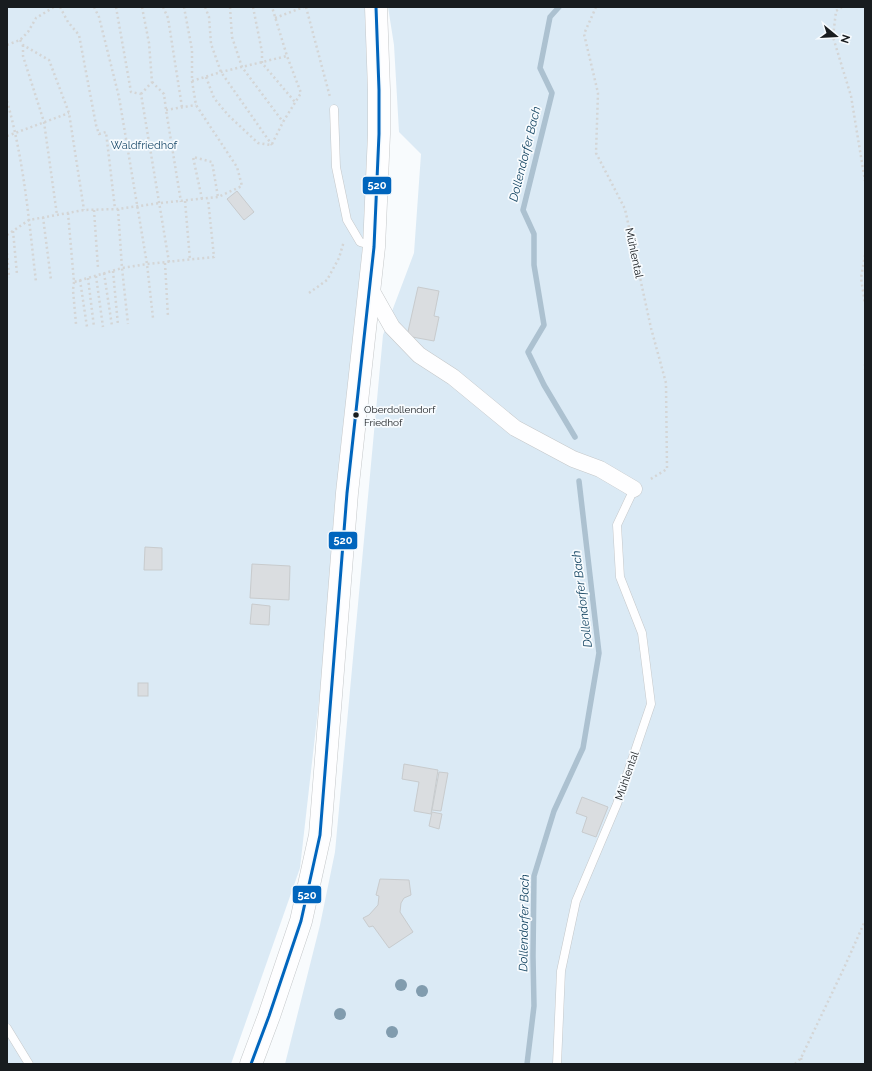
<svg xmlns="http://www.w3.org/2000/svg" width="872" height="1071" viewBox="0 0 872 1071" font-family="Raleway,sans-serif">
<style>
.green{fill:#dbeaf5}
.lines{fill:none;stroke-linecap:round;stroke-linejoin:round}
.stream{stroke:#acc1d0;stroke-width:5.5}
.building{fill:#dadde0;stroke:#c8cbcd}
.service-casing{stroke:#c5c8ca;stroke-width:9}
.minor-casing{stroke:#c5c8ca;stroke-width:17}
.secondary-casing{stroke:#c5c8ca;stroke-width:23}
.path{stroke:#d4d5d5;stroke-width:2.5;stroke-dasharray:2 3;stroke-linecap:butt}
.service{stroke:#fefeff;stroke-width:8}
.minor{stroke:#fefeff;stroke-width:16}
.secondary{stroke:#fefeff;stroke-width:22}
.bus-1-casing{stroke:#f7fbfe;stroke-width:6}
.bus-1{stroke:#0065bd;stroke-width:3}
.tree{fill:#819cae}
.bus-dot{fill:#181c1f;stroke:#f7fbfe;stroke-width:1.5}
.labels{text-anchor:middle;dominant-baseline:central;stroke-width:3.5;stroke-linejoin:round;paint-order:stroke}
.bus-label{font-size:10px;fill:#181c1f;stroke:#f7fbfe;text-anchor:start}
.park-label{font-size:11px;fill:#204f6e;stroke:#f7fbfe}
.street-label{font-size:11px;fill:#181c1f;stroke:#f7fbfe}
.water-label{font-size:12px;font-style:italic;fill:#0d3f5d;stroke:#f7fbfe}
.line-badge{stroke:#f7fbfe;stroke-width:1.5}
.badge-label{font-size:11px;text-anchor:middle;font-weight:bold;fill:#fff}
</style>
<rect width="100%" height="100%" fill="#f8fbfd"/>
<g class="green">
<polygon points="7,7 369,7 374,152 325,648 300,868 231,1064 7,1064"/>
<polygon points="388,7 865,7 865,1064 285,1064 320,925 335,852 383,335 414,253 421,154 399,132 394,45"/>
</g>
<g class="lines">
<g class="stream">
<polyline points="559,7 550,17 540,68 552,93 523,210 534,234 534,265 544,325 528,352 544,385 575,437"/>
<polyline points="527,1064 534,1006 533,956 534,876 554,811 583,748 599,653 579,481"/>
</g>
</g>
<g class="building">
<polygon points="237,191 254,212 244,220 227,199"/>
<polygon points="418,287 439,291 434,316 439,317 434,341 407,336"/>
<polygon points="145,547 162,548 162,570 144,570"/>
<polygon points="252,564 290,566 289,600 250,598"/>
<polygon points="252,604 270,606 269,625 250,624"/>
<rect x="138" y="683" width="10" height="13"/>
<polygon points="404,764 438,770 431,814 414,811 419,782 402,779"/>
<polygon points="439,772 448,773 441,811 432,810"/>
<polygon points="582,797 608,807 596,837 582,832 587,817 576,813"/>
<polygon points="432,812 442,814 439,829 429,826"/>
<polygon points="380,879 409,880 411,895 404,898 401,903 400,912 413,932 389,948 373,926 369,927 363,918 369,915 378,905 379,896 376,895"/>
</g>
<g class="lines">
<g class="service-casing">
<g id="service">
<polyline points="334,109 336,167 347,220 360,242 373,246"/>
<polyline points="7,1028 29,1064"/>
<polyline points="557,1064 561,971 576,901 617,804 651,704 642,633 620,577 617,525 634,489"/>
</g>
</g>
<g class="minor-casing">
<polyline id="minor" points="370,288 392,327 419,355 453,377 515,428 573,459 600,469 634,489"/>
</g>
<g class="secondary-casing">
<polyline id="secondary" points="251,1064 269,1016 301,921 320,835 347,493 374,247 379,134 379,90 376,7"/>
</g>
<g class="path">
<polyline points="60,7 68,22 79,35 96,125 99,134 106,132 115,209"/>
<polyline points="94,7 99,17 119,97 147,264 153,318"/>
<polyline points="116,7 131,92 141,94 169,262"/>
<polyline points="163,7 168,18 182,107"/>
<polyline points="205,7 209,17 211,44 221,72 272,145"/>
<polyline points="230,7 232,37 242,67 283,122"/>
<polyline points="253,7 262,52 262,63 295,102"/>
<polyline points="306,7 330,97"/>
<polyline points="596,7 584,34 598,93 596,153 625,209 651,328 666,383 667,469 649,480"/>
<polyline points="842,7 836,11 833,37 851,96 865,181"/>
<polyline points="275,18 304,7"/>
<polyline points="20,40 23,45 49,60 69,113 84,210"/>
<polyline points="7,45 20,40 28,32 36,18 54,7"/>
<polyline points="23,45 23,56 44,122 57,215"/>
<polyline points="206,77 214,98 228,115 258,143 271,145"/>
<polyline points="192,81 221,72 287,56"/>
<polyline points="152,82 164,94 166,110 181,202"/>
<polyline points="141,94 152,82 149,43 142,7"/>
<path d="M7,101C24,160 29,221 36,282"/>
<polyline points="166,110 196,105"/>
<polyline points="7,136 69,113"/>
<polyline points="272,144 283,122 301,93 287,56 272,7"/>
<polyline points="202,199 193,157 212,162 218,197"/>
<polyline points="185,201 190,260"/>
<polyline points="118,209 122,268 147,264 214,257 208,199"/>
<polyline points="94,210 98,268"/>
<polyline points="68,213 74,282 122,268 128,324"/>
<polyline points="43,217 51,280"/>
<polyline points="13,231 17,274"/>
<polyline points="7,235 29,220 84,210 118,209 160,203 218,197 242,186 237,167 196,105 192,81 192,50 184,7"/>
<polyline points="7,253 9,278"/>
<polyline points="865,255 861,278 865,304"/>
<polyline points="165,263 168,317"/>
<polyline points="113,271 118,325"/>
<polyline points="104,273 112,326"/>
<polyline points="96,276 103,327"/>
<polyline points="88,278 94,327"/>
<polyline points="80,280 87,327"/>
<polyline points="74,282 73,290 76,324"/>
<polyline points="309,293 327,280 339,258 344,241"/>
<polyline points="865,364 865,370"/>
<polyline points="801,1058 802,1064"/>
<polyline points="795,1064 801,1058 844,968 865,921"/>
</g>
<use href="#service" class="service"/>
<use href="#minor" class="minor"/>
<use href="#secondary" class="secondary"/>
<g class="bus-1-casing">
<polyline id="bus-1" points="251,1064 269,1016 301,921 320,835 347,493 374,247 379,134 379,90 376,7"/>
</g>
<use href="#bus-1" class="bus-1"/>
</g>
<g class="tree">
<circle cx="401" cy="985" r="6"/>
<circle cx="422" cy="991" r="6"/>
<circle cx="340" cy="1014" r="6"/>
<circle cx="392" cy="1032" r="6"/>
</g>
<circle class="bus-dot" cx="356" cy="415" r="3.5"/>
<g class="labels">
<g class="bus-label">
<text x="364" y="409">Oberdollendorf<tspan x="364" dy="13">Friedhof</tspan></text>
</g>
<g class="park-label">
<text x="144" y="145">Waldfriedhof</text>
</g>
<g class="street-label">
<text transform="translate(634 253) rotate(78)">Mühlental</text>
<text transform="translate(627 776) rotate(-71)">Mühlental</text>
</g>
<g class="water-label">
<text transform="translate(525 154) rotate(-76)">Dollendorfer Bach</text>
<text transform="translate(582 599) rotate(-97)">Dollendorfer Bach</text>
<text transform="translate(524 923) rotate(-89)">Dollendorfer Bach</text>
</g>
</g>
<g class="line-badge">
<rect x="362" y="176" width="30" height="19" rx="4" fill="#0065bd"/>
<rect x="328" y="531" width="30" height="19" rx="4" fill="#0065bd"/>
<rect x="292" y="885" width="30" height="19" rx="4" fill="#0065bd"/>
</g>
<g class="badge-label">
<text x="377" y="189">520</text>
<text x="343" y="544">520</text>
<text x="307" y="899">520</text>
</g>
<rect width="872" height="1071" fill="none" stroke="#181c1f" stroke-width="16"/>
<g transform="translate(836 36) rotate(108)" stroke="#f7fbfe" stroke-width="3" paint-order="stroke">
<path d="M0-3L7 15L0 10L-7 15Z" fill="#181c1f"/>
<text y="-6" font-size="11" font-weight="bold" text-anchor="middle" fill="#181c1f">N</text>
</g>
</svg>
